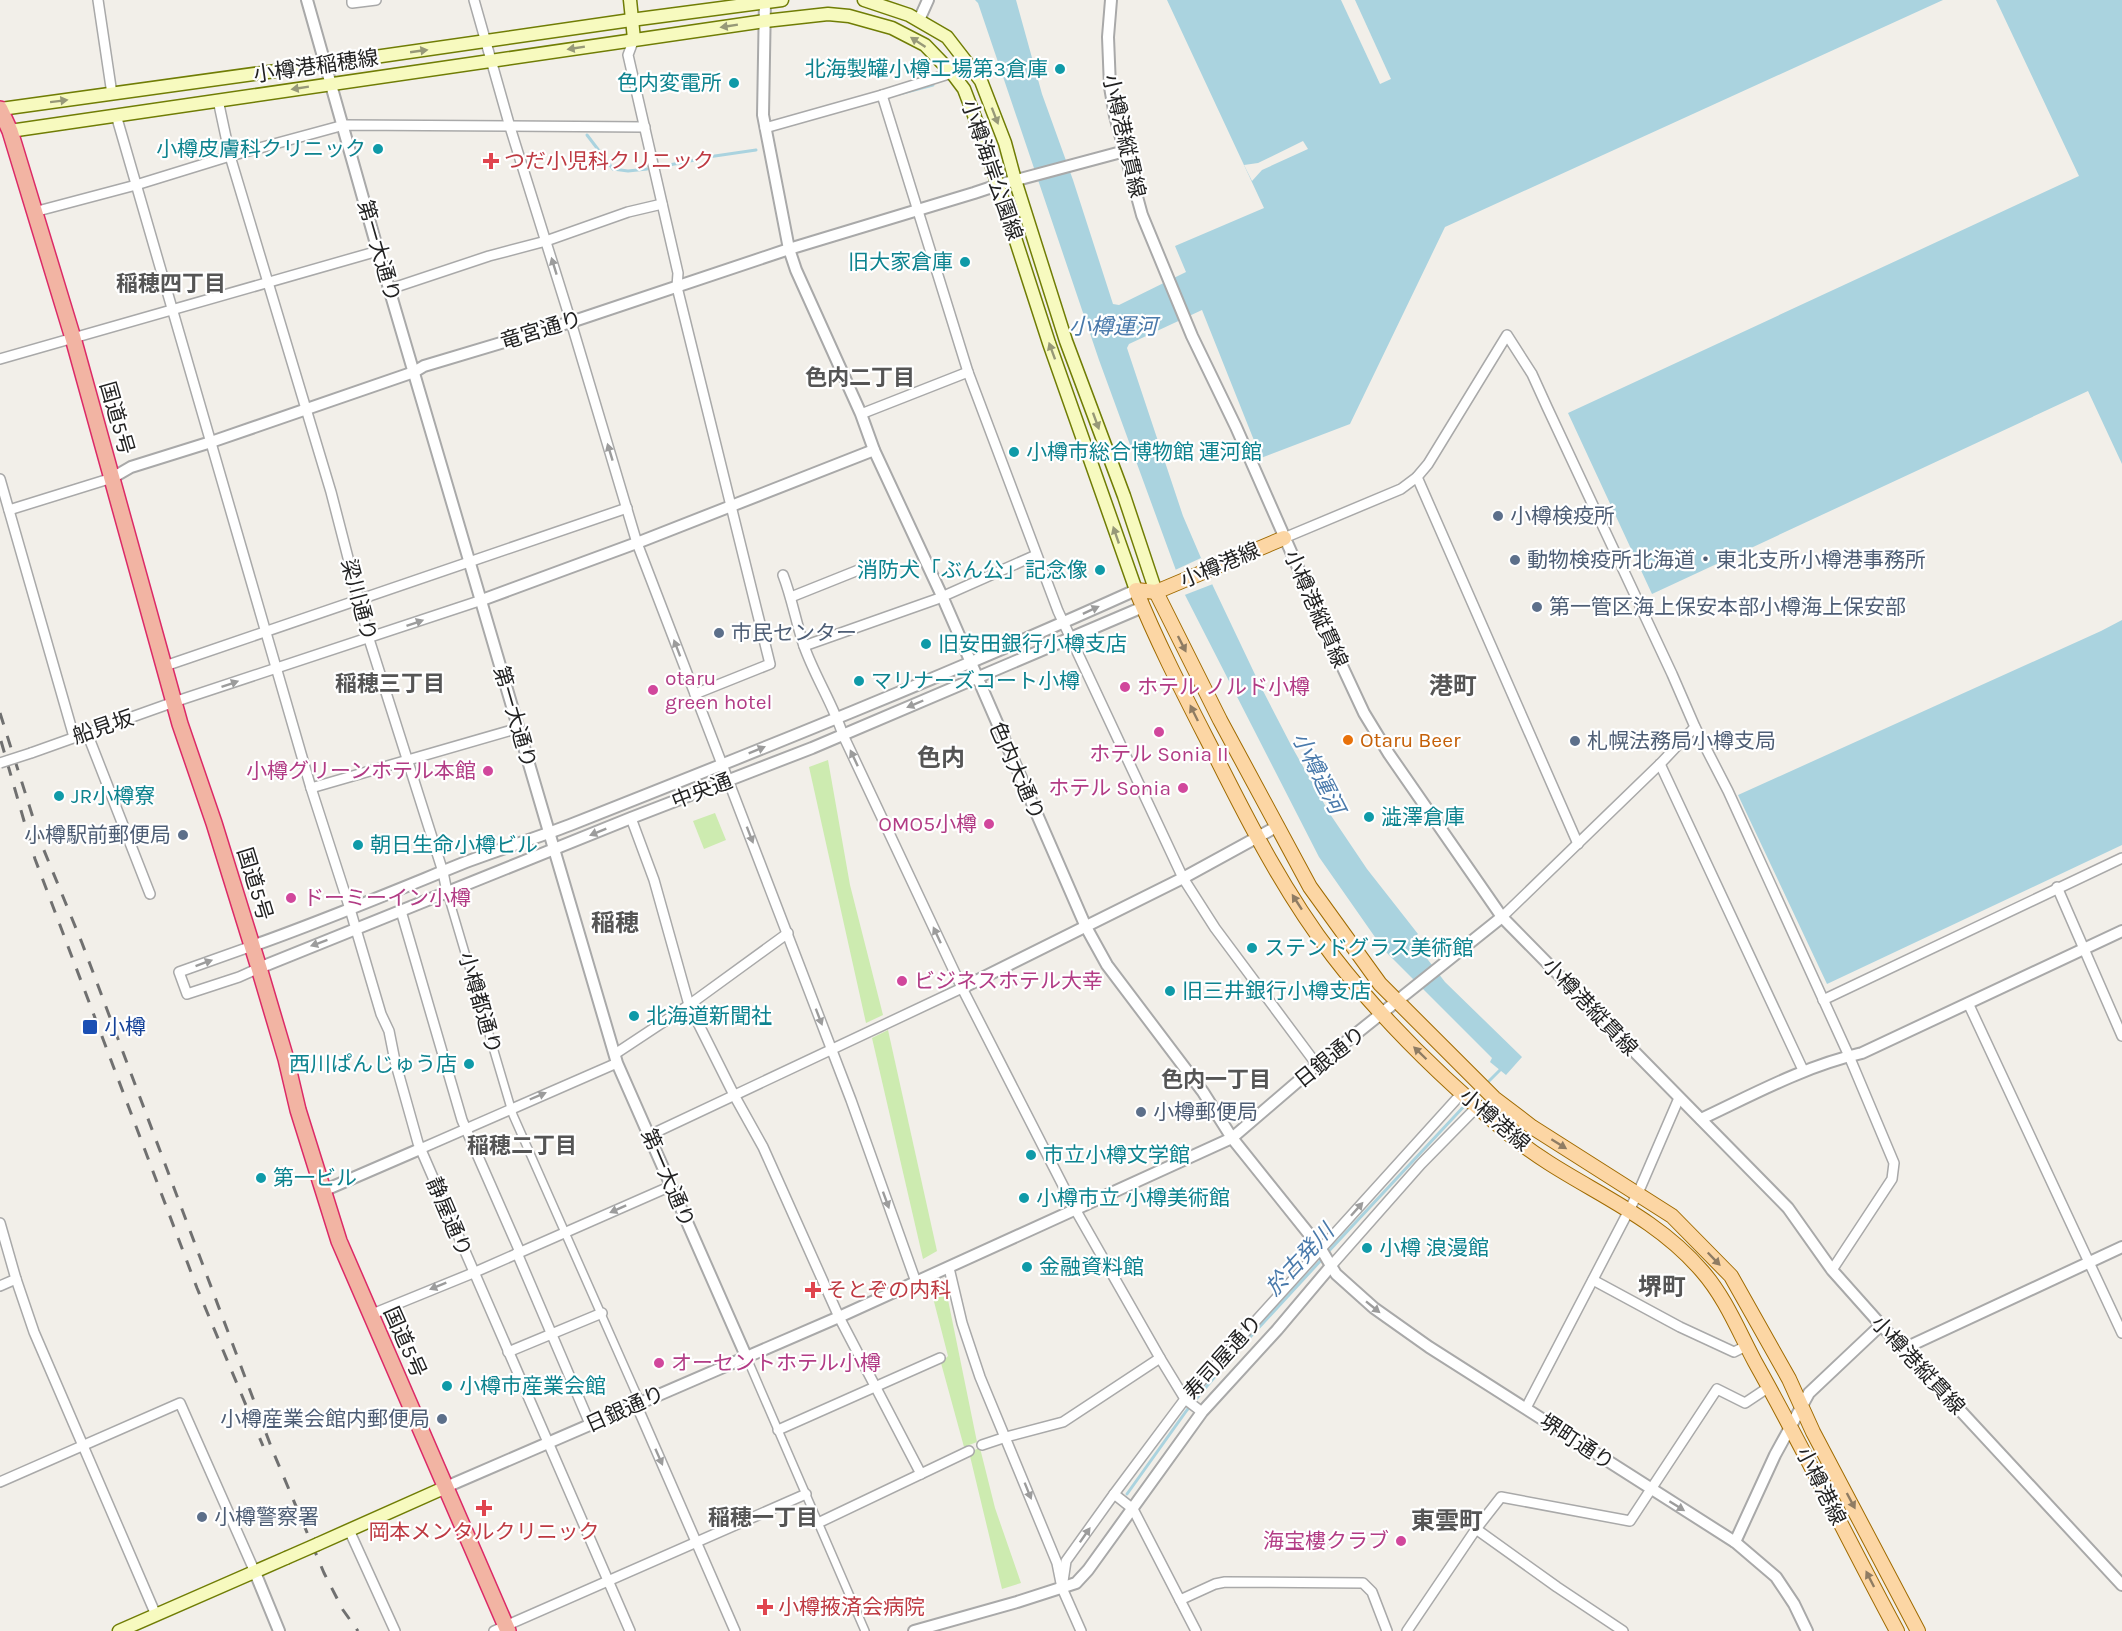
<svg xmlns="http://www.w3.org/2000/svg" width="2122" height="1631" viewBox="0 0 2122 1631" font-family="Karla,'Noto Sans JP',sans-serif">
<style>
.grass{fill:#cdebb0}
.water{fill:#aad3df}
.pier{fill:#f2efe9}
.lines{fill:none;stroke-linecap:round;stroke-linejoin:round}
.stream{stroke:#aad3df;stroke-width:3}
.pedestrian-casing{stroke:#a9a9a9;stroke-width:10}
.minor-casing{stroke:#a9a9a9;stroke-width:12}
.tertiary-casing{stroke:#a9a9a9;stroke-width:14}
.secondary-casing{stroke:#707d05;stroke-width:15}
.primary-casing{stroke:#a06b00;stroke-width:16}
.trunk-casing{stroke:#dc2a67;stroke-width:18}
.pedestrian{stroke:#fff;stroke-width:7}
.minor{stroke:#fff;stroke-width:9}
.tertiary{stroke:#fff;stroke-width:10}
.secondary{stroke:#f7fabf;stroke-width:12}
.primary{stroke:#fcd6a4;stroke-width:14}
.trunk{stroke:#f2b4a3;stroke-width:15}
.rail{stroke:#707070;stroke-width:3;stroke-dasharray:12 12;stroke-linecap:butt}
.minor-bridge-casing{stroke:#a9a9a9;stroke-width:12;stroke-linecap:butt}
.secondary-bridge-casing{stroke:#707d05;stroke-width:15;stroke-linecap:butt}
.minor-bridge{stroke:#fff;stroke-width:9}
.secondary-bridge{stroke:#f7fabf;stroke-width:12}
.oneway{fill:#979978}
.oneway2{fill:#9c9c9c}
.oneway3{fill:#8f7c63}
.culture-dot{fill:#0f9aa8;stroke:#fff;stroke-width:2}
.health-dot{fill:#e0444e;stroke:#fff;stroke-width:2}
.service-dot{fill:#5c6f8a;stroke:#fff;stroke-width:2}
.hotel-dot{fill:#d1479c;stroke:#fff;stroke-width:2}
.food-dot{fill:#e8710a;stroke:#fff;stroke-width:2}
.transit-dot{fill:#1a4fb4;stroke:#fff;stroke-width:2}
.labels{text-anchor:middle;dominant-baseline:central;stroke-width:4.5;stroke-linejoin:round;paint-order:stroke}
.street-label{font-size:21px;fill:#222;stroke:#fff}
.culture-label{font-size:21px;fill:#0d838f;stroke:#fff;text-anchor:start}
.health-label{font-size:21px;fill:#be3a42;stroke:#fff;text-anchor:start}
.service-label{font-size:21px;fill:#4e5e75;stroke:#fff;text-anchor:start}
.hotel-label{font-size:21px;fill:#b23c85;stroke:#fff;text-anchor:start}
.food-label{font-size:21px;fill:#c56008;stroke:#fff;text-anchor:start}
.transit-label{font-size:21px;fill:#164399;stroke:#fff;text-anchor:start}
.neighbourhood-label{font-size:22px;font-weight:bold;fill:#555;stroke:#fff}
.water-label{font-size:22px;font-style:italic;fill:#4a7aab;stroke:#fff}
.quarter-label{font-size:24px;font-weight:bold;fill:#555;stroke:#fff}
</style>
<rect width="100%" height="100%" fill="#f2efe9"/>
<g class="grass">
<polygon points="828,760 850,885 883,1015 866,1023 809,767"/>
<polygon points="715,813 726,840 704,849 693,821"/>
<polygon points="888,1030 937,1251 923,1259 872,1038"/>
<polygon points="945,1285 977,1442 964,1447 941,1363 948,1356 931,1290"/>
<polygon points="980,1448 995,1508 1021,1583 1002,1589 969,1452"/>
</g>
<g class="water">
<polygon points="975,0 1016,0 1042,94 1073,180 1113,304 1119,305 1186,272 1175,246 1264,208 1167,0 1943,0 1445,227 1350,424 1261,458 1202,310 1129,344 1127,348 1183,516 1213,586 1260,685 1292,747 1330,814 1367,869 1418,934 1412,939 1445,982 1522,1057 1506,1075 1490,1062 1492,1058 1384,950 1319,857 1185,595 1099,360 978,3"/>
<polygon points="1996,0 2122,0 2122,464 2088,391 1652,594 1568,413 2079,176"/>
<polygon points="2122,620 2122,845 1827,984 1738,795 2101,631"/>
</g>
<g class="pier">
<polygon points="1341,0 1355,0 1391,79 1380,84"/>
<polygon points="1303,141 1308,149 1262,170 1252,181 1244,165 1258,163"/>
<polygon points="1201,558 1213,584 1182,596 1173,571"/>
</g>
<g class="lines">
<g class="stream">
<polyline points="899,94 933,85"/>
<polyline points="587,135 613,169 628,171 647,169"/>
<polyline points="708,157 756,150"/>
<polyline points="664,166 695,160"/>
<polyline points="1485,1085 1502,1068"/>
<polyline points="1327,1253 1468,1102"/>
<polyline points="1127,1494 1187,1410 1227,1362 1323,1258"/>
</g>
<g class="pedestrian-casing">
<g id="pedestrian">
<polyline points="447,892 513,1115 640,1402"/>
<polyline points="746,1356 865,1631"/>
</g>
</g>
<g class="minor-casing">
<g id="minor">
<polyline points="98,0 112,94"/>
<polyline points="352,0 352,3 376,0"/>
<polyline points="474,0 510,127 571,322 637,543 851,1100 916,1282"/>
<polyline points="634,39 628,55 678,273 677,287 770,664 695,694"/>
<polyline points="882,95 968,372 1058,611 1183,878 1215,928 1317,1065"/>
<polyline points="218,100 230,156 331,492 369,639 443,872 447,892"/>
<polyline points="116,115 311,788 350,909 381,1014 389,1031 395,1061 418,1143 630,1631"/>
<polyline points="765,128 882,95 952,73"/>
<polyline points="34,212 136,185 230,156 344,125 645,127"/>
<polyline points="390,289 489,256 546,241 628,212 662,204"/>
<polyline points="0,359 378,251"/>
<polyline points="861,414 968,372"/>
<polyline points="1417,477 1578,844"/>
<polyline points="0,479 74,737"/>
<polyline points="9,510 112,478"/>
<polyline points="1284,538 1401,489 1417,477 1428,464 1507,335 1532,374 1547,407 1672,674 1695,727 1728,791 1849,1056 1894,1163 1892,1179 1832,1270"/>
<path d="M783,575C792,598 796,623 804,646C815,677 833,704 843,735L962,988L1075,1209L1160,1358L1185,1399L1202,1412"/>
<polyline points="791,597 861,569"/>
<polyline points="804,646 937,599 1036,555"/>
<polyline points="165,666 627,508"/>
<polyline points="87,733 150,894"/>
<polyline points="31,753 174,702 482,600"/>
<polyline points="1660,764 1803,1070"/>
<polyline points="311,788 519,728"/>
<polyline points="631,818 654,880 689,1005 734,1095 763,1147 839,1317 921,1474"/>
<polyline points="2057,887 2122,1036"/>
<polyline points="401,911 462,1120 520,1252"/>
<polyline points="1502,917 1660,764 1695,727"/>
<polyline points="252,946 179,972 187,994 239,977 259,968"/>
<polyline points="1823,1000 2122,858"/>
<polyline points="1968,1003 2122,1333"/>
<polyline points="615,1054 689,1005 788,933"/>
<polyline points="650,1135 962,988"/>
<polyline points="420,1149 617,1063"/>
<polyline points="0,1223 16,1279 34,1332 156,1615"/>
<polyline points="517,1253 590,1424"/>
<polyline points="1331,1266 1421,1164 1477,1107"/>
<polyline points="949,1268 962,1323 980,1377 1057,1563 1062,1588 1081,1631"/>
<polyline points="1593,1280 1680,1327 1734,1352 1746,1346"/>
<polyline points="0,1286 16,1279"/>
<polyline points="370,1315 473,1273 671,1186"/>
<polyline points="508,1352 602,1313"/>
<polyline points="636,1404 735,1631"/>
<polyline points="1526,1408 1638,1193 1679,1098"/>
<polyline points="778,1430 940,1358"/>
<polyline points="982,1445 1006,1437 1063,1422 1160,1358"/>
<polyline points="0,1482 180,1403 254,1570"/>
<polyline points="1114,1494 1133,1509 1196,1631"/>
<polyline points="818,1523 969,1451"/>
<polyline points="1476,1529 1557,1587 1623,1631"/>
<polyline points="349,1530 395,1631"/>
<polyline points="1062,1588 1066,1561 1114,1494 1185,1399 1462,1093"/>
<polyline points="1180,1600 1215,1584 1225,1582 1363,1583 1372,1592 1387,1631"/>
<polyline points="494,1631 806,1494"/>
<polyline points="1407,1631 1476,1529 1501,1497 1630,1521 1717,1389 1745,1403 1769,1387"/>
</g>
</g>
<g class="tertiary-casing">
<g id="tertiary">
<polyline points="307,0 378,251 617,1063 746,1356"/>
<polyline points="765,0 763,115 789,249 796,270 861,414 874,450 942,596 1086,927 1107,965 1203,1092 1232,1138 1321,1249 1336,1274 1374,1308 1429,1347 1735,1542 1776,1577 1794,1604 1807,1631"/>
<polyline points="1111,0 1108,37 1110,87 1115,116 1142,215 1192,336 1236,427 1329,638 1364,713 1389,754 1502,917 1788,1208 1832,1270 1881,1325 2122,1585"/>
<polyline points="919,20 928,0"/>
<polyline points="112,478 131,467 211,442 414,372 424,366 571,322 789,249 974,193 998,185 1125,151"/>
<polyline points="482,600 642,541 874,450"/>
<path d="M252,946C323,921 392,892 461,864C497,850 534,839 570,825C760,750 950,674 1136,590"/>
<polyline points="259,968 631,818 812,748 1143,607"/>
<polyline points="962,988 1183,878 1278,826"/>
<path d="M1701,1119C1754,1094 1805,1066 1862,1053L2122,931"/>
<polyline points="323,1191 420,1149"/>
<polyline points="1903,1349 2122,1247"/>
<polyline points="446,1487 839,1317 1232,1138 1317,1065 1502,917"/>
<polyline points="1735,1542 1775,1455 1809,1393 1881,1325"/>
<polyline points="254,1570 279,1631"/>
<polyline points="914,1631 1017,1602 1076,1583 1088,1570 1202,1412 1277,1330 1331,1266"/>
</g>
</g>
<g class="secondary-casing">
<g id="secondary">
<polyline points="630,0 634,39"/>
<polyline points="864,0 909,15 947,37 981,81 1005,143 1015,180 1066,341 1124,496 1156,592"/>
<polyline points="1,109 326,64 631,20 782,0"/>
<polyline points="10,131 765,21 828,14 849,16 892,28 925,45 952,73 964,89 982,136 1049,343 1136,590"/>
<polyline points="318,1544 446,1487"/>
<polyline points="119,1631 286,1558"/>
</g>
</g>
<g class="primary-casing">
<g id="primary">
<path d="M1284,538L1156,592L1136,590C1159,647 1188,702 1216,757C1250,825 1286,895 1333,956C1384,1022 1445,1081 1509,1134C1571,1186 1647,1207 1702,1271C1725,1297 1739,1332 1755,1362C1805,1451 1849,1542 1897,1631"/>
<polyline points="1156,592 1220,720 1310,887 1380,984 1494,1098 1532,1127 1672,1216 1731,1276 1789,1379 1813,1432 1918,1631"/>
</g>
</g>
<g class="trunk-casing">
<polyline id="trunk" points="0,109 10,131 73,338 180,724 214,823 259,968 286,1059 298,1110 339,1241 508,1631"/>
</g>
<use href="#pedestrian" class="pedestrian"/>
<use href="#minor" class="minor"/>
<use href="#tertiary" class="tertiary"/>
<use href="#secondary" class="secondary"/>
<use href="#primary" class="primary"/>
<use href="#trunk" class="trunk"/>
<g class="rail">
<polyline points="0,713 41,843 82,943 272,1449 324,1573 343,1610 358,1631"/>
<polyline points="1,741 35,859 197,1288 263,1446"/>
</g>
<g class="minor-bridge-casing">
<polyline id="minor-bridge" points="0,763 31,753"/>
</g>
<g class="secondary-bridge-casing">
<polyline id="secondary-bridge" points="286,1558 318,1544"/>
</g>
<use href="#minor-bridge" class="minor-bridge"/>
<use href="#secondary-bridge" class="secondary-bridge"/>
</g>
<defs><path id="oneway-solid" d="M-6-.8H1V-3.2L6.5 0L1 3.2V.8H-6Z" transform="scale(1.5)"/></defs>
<g class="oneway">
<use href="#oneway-solid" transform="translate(729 26) rotate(171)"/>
<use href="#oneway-solid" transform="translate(918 42) rotate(-147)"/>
<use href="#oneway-solid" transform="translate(576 48) rotate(171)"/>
<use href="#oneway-solid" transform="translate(419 51) rotate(-8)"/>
<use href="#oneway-solid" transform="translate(300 88) rotate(171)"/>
<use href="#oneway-solid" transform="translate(59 101) rotate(-7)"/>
<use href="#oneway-solid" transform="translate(995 116) rotate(69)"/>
<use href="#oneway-solid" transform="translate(1052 351) rotate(-110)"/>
<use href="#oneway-solid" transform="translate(1096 421) rotate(70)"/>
<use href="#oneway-solid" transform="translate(1116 535) rotate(-109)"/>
</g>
<g class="oneway2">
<use href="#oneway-solid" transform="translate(554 266) rotate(-107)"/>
<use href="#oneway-solid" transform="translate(610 452) rotate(-107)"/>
<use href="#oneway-solid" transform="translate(1091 610) rotate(-25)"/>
<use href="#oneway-solid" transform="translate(415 623) rotate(-19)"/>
<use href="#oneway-solid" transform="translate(677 648) rotate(-111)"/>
<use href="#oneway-solid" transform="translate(230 684) rotate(-19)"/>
<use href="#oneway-solid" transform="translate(915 704) rotate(157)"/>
<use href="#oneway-solid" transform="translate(757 750) rotate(-22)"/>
<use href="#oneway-solid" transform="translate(854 758) rotate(-115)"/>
<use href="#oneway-solid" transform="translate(598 832) rotate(158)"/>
<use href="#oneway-solid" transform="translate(750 835) rotate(69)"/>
<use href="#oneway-solid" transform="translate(937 935) rotate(-115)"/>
<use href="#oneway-solid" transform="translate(319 943) rotate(160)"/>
<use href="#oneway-solid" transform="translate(204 963) rotate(-20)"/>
<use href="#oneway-solid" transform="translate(819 1017) rotate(69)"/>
<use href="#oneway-solid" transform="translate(538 1096) rotate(-23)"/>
<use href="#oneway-solid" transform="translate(886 1200) rotate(70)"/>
<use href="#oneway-solid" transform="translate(618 1209) rotate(156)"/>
<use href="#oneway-solid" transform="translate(1357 1209) rotate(-48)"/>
<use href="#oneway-solid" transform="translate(438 1286) rotate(158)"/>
<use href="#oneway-solid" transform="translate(1373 1307) rotate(39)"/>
<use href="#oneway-solid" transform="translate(659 1457) rotate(66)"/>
<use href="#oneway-solid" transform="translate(1028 1491) rotate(68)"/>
<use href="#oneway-solid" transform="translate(1677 1506) rotate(32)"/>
<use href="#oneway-solid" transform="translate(1085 1535) rotate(-55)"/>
</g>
<g class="oneway3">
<use href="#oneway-solid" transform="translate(1182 644) rotate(63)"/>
<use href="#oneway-solid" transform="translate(1194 713) rotate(-116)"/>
<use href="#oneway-solid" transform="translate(1297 902) rotate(-123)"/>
<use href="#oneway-solid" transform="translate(1420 1053) rotate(-136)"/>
<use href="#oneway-solid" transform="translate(1559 1144) rotate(32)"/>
<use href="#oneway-solid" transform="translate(1714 1259) rotate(46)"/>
<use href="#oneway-solid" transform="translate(1851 1501) rotate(62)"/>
<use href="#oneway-solid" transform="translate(1870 1579) rotate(-117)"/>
</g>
<g class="culture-dot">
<circle cx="1060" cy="69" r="6"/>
<circle cx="734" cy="83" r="6"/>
<circle cx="378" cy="149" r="6"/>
<circle cx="965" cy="262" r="6"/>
<circle cx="1014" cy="452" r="6"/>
<circle cx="1100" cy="570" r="6"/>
<circle cx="926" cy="644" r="6"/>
<circle cx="859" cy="681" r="6"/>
<circle cx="59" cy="796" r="6"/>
<circle cx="1369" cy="817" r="6"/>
<circle cx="358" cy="845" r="6"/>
<circle cx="1252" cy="948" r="6"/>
<circle cx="1170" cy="991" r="6"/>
<circle cx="634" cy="1016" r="6"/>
<circle cx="469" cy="1064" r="6"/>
<circle cx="1031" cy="1155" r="6"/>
<circle cx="261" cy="1178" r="6"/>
<circle cx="1024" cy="1198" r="6"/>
<circle cx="1367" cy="1248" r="6"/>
<circle cx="1027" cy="1267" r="6"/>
<circle cx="447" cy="1386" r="6"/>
</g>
<g class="health-dot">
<path d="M488 152h6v6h6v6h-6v6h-6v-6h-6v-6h6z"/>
<path d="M810 1281h6v6h6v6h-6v6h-6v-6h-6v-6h6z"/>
<path d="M481 1499h6v6h6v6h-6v6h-6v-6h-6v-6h6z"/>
<path d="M762 1598h6v6h6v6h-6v6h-6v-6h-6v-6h6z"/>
</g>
<g class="service-dot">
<circle cx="1498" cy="516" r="6"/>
<circle cx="1515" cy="560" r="6"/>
<circle cx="1537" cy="607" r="6"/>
<circle cx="719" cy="633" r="6"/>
<circle cx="1575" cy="741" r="6"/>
<circle cx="183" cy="835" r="6"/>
<circle cx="1141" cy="1112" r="6"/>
<circle cx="442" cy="1419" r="6"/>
<circle cx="202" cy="1517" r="6"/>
</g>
<g class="hotel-dot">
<circle cx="1125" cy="687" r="6"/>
<circle cx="653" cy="690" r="6"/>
<circle cx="1159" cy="732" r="6"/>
<circle cx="488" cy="771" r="6"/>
<circle cx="1183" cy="788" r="6"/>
<circle cx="989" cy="824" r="6"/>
<circle cx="291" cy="898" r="6"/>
<circle cx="902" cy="981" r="6"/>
<circle cx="659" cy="1363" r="6"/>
<circle cx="1401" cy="1541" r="6"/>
</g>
<circle class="food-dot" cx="1348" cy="740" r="6"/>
<rect class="transit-dot" x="82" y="1019" width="16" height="16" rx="3"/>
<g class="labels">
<g class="street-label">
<text transform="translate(316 66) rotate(-8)">小樽港稲穂線</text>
<text transform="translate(1124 136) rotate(77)">小樽港縦貫線</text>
<text transform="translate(992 170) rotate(71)">小樽海岸公園線</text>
<text transform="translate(379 251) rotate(74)">第一大通り</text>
<text transform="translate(541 330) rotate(-17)">竜宮通り</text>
<text transform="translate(117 418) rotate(74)">国道5号</text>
<text transform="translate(1220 565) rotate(-23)">小樽港線</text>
<text transform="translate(359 600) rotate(75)">梁川通り</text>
<text transform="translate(1316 609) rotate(66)">小樽港縦貫線</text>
<text transform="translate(515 717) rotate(74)">第一大通り</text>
<text transform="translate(103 727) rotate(-19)">船見坂</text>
<text transform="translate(1017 771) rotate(66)">色内大通り</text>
<text transform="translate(702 791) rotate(-21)">中央通</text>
<text transform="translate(255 884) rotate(73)">国道5号</text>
<text transform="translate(480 1003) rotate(74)">小樽都通り</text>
<text transform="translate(1590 1007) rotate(46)">小樽港縦貫線</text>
<text transform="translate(1330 1057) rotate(-39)">日銀通り</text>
<text transform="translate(1495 1120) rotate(40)">小樽港線</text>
<text transform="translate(668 1178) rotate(67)">第一大通り</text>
<text transform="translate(449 1217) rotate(67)">静屋通り</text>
<text transform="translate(405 1342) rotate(66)">国道5号</text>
<text transform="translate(1223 1357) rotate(-48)">寿司屋通り</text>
<text transform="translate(1918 1365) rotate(47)">小樽港縦貫線</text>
<text transform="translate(625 1409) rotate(-24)">日銀通り</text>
<text transform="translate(1577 1442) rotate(33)">堺町通り</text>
<text transform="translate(1821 1486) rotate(63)">小樽港線</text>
</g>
<g class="culture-label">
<text x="1048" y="69" text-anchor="end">北海製罐小樽工場第3倉庫</text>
<text x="722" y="83" text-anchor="end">色内変電所</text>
<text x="366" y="149" text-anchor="end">小樽皮膚科クリニック</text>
<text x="953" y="262" text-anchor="end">旧大家倉庫</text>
<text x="1026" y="452">小樽市総合博物館 運河館</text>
<text x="1088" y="570" text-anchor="end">消防犬「ぶん公」記念像</text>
<text x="938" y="644">旧安田銀行小樽支店</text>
<text x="871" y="681">マリナーズコート小樽</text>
<text x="71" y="796">JR小樽寮</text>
<text x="1381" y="817">澁澤倉庫</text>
<text x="370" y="845">朝日生命小樽ビル</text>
<text x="1264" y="948">ステンドグラス美術館</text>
<text x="1182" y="991">旧三井銀行小樽支店</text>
<text x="646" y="1016">北海道新聞社</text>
<text x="457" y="1064" text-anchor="end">西川ぱんじゅう店</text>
<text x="1043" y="1155">市立小樽文学館</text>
<text x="273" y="1178">第一ビル</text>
<text x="1036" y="1198">小樽市立 小樽美術館</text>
<text x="1379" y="1248">小樽 浪漫館</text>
<text x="1039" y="1267">金融資料館</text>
<text x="459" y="1386">小樽市産業会館</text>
</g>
<g class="health-label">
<text x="504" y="161">つだ小児科クリニック</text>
<text x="826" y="1290">そとぞの内科</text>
<text x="484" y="1532" text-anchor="middle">岡本メンタルクリニック</text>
<text x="778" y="1607">小樽掖済会病院</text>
</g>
<g class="service-label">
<text x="1510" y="516">小樽検疫所</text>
<text x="1527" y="560">動物検疫所北海道・東北支所小樽港事務所</text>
<text x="1549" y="607">第一管区海上保安本部小樽海上保安部</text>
<text x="731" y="633">市民センター</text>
<text x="1587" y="741">札幌法務局小樽支局</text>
<text x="171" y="835" text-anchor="end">小樽駅前郵便局</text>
<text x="1153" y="1112">小樽郵便局</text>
<text x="430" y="1419" text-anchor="end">小樽産業会館内郵便局</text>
<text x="214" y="1517">小樽警察署</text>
</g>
<g class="hotel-label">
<text x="665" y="678">otaru<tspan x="665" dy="24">green hotel</tspan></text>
<text x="1137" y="687">ホテル ノルド小樽</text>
<text x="1159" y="754" text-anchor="middle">ホテル Sonia II</text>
<text x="476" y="771" text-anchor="end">小樽グリーンホテル本館</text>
<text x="1171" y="788" text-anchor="end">ホテル Sonia</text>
<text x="977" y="824" text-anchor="end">OMO5小樽</text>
<text x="303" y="898">ドーミーイン小樽</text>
<text x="914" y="981">ビジネスホテル大幸</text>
<text x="671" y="1363">オーセントホテル小樽</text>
<text x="1389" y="1541" text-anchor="end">海宝樓クラブ</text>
</g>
<g class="food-label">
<text x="1360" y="740">Otaru Beer</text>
</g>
<g class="transit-label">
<text x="104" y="1027">小樽</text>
</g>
<g class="neighbourhood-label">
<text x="171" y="284">稲穂四丁目</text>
<text x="860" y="378">色内二丁目</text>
<text x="390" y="684">稲穂三丁目</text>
<text x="1216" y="1080">色内一丁目</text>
<text x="522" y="1146">稲穂二丁目</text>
<text x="763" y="1518">稲穂一丁目</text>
</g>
<g class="water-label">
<text x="1113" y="327">小樽運河</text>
<text transform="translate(1318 773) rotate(63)">小樽運河</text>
<text transform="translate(1300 1260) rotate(-47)">於古発川</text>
</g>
<g class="quarter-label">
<text x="1453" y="686">港町</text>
<text x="941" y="758">色内</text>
<text x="615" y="923">稲穂</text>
<text x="1662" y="1287">堺町</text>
<text x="1447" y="1521">東雲町</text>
</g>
</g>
</svg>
